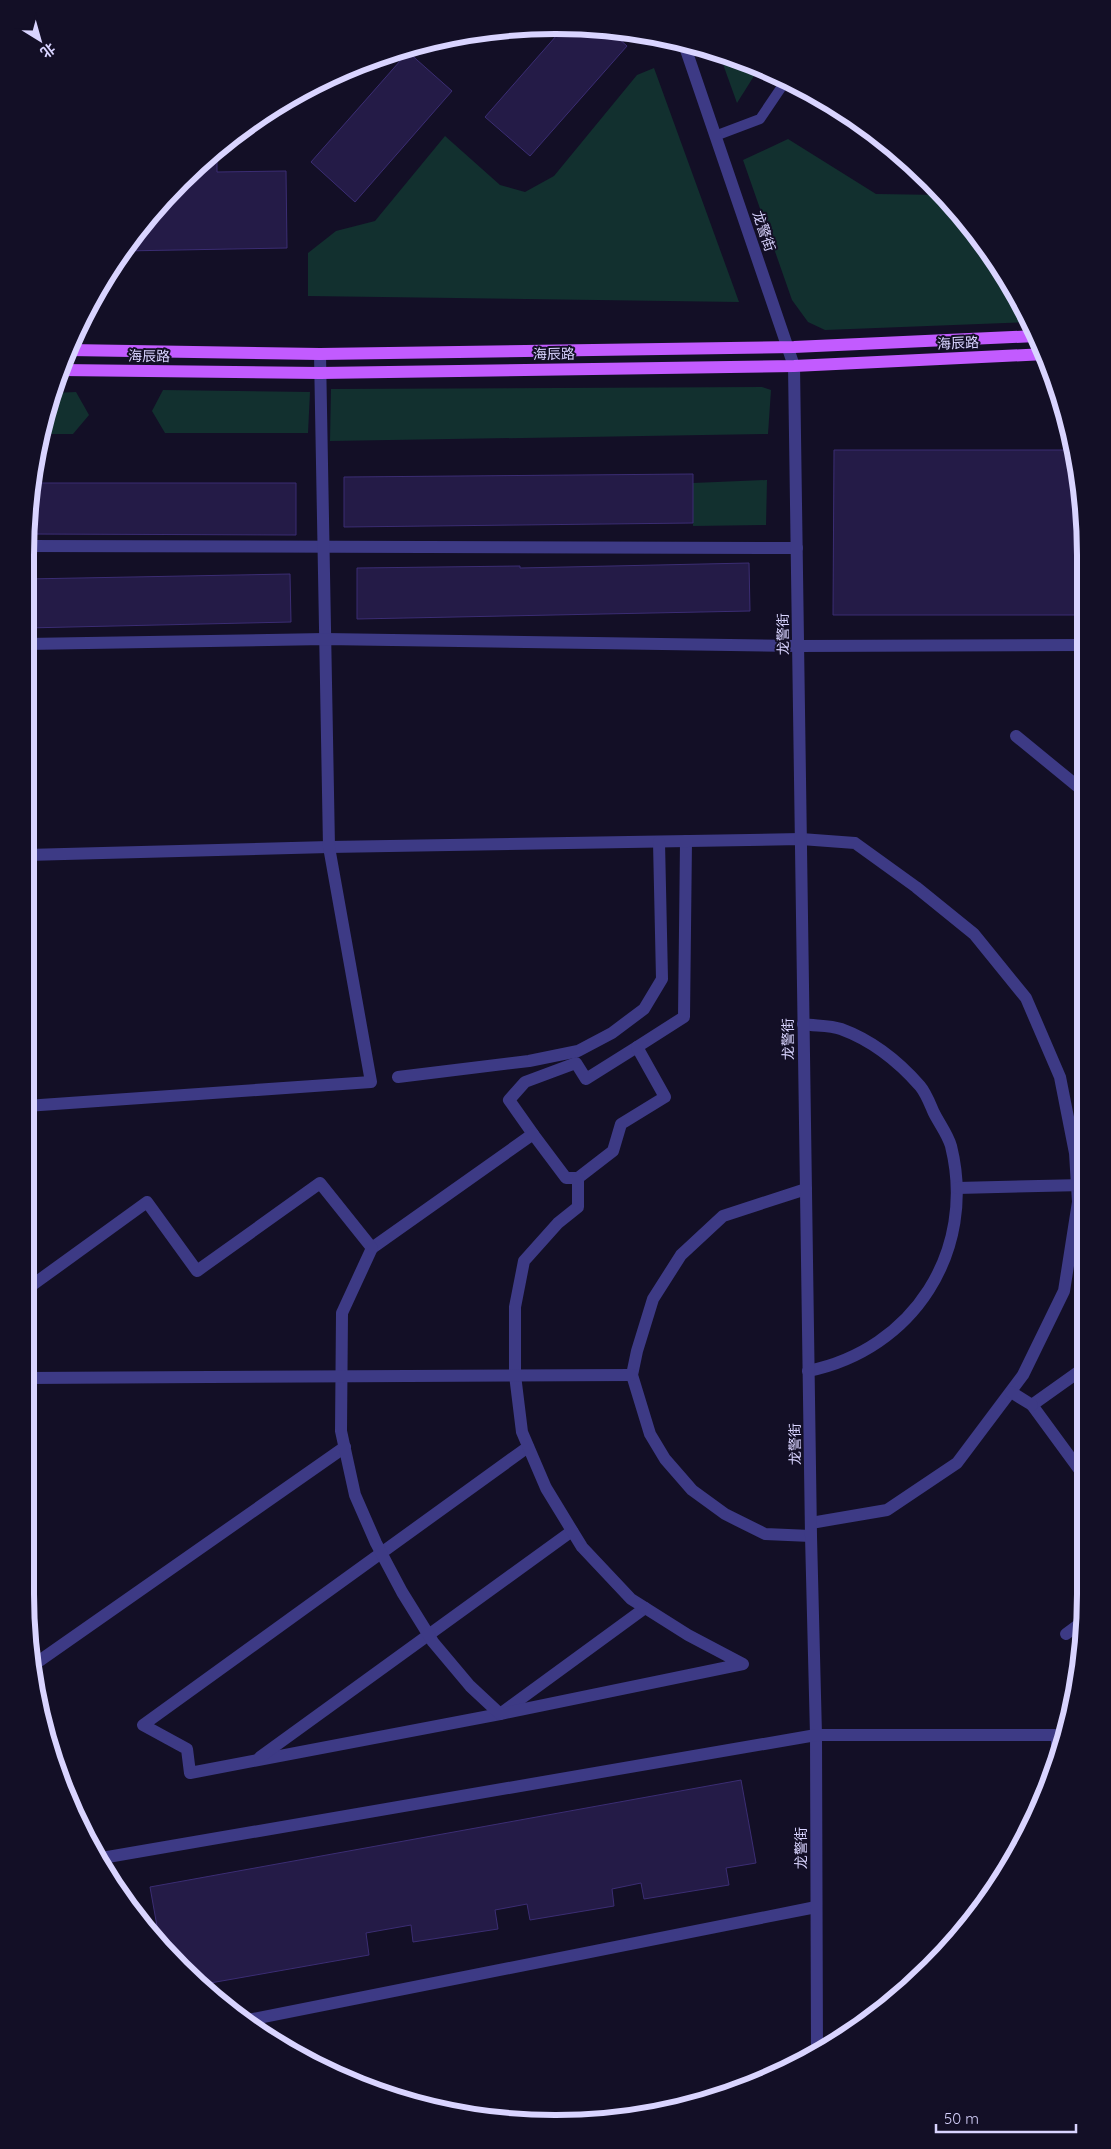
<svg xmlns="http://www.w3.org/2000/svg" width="1111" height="2149" viewBox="0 0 1111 2149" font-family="Quicksand,'Noto Sans SC',sans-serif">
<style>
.green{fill:#12302f}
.building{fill:#241b47;stroke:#3b2d73}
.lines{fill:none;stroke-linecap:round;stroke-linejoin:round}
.service{stroke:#3d3a85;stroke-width:10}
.pedestrian{stroke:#3d3a85;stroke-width:12}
.minor{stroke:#3d3a85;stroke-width:12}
.tertiary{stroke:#3d3a85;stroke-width:12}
.primary{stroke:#c25bff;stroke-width:12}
.labels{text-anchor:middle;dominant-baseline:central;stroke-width:4;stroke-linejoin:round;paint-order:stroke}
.street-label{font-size:14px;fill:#d9d4ff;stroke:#130f26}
.rim{fill:none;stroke:#d9d4ff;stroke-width:6}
</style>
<rect width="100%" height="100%" fill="#130f26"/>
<g class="green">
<polygon points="719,53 759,68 737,103"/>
<polygon points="654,68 739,302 308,296 308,253 336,231 375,221 445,136 500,185 525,192 554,176 637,75"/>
<polygon points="788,139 876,194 941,195 977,233 1028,322 825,330 808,322 792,300 743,160"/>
<polygon points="762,387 771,390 768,434 330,441 331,389"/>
<polygon points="163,390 310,392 308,433 165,433 152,411"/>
<polygon points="76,392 89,415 73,434 41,434 43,418 53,393"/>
<polygon points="767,480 766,525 693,526 693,483"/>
</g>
<g class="building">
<polygon points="590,26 608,29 627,46 530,156 485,117 564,27"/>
<polygon points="408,52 452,91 355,202 311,162"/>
<polygon points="217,148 217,172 286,171 287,248 123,251 135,232 206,156"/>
<polygon points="834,450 1072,450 1081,486 1082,615 833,615"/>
<polygon points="693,474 693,523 344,527 344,477"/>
<polygon points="32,483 296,483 296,535 26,534"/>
<polygon points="749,563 750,611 357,619 357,568 520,566 520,568"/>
<polygon points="290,574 291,622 26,628 26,579"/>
<polygon points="741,1780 756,1863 726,1868 729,1885 644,1899 641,1883 612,1889 614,1906 530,1920 527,1904 495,1910 498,1929 413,1942 411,1925 366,1933 369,1955 199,1985 160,1943 150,1887"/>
</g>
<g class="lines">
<g class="service">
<polyline points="715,136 760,119 787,79"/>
<polyline points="1056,1735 1056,1761"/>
</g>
<g class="pedestrian">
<path d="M803,1024C815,1026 830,1025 841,1029C871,1040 899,1062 920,1086C926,1093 930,1104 934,1113C939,1123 948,1135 951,1146C977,1251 913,1350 808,1371"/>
<polyline points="533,1134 509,1100 525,1082 576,1063 586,1079 637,1047"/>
<polyline points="372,1248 533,1134 566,1178 578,1178 613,1151 621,1124 665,1097 637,1047 684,1017 686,841"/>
<polyline points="528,1447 143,1725 187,1749 190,1773 500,1714 645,1608"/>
<polyline points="32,1666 345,1447"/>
<polyline points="260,1757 572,1531"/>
</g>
<g class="minor">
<polyline points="26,546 797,548"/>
<polyline points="1016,736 1082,790"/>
<polyline points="26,855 329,847 801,839 855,843 916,887 974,934 1026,998 1060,1077 1075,1153 1078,1202 1064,1291 1023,1375 957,1463 887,1510 811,1523"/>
<polyline points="398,1077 529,1061 578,1051 612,1033 644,1009 662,979 659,842"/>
<polyline points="26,1106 371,1082 329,847 320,354"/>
<polyline points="957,1188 1084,1185"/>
<polyline points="806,1189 723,1216 681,1255 653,1299 637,1351 632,1375 650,1434 665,1459 692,1490 725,1514 765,1534 811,1536"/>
<polyline points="31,1286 147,1202 197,1271 320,1183 372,1248 342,1313 341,1431 355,1495 376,1543 402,1592 433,1642 470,1686 500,1714 743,1664 688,1635 631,1599 582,1547 546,1488 522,1432 515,1375 515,1307 524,1261 558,1223 578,1207 578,1178"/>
<polyline points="1084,1368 1032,1405 1084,1476"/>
<polyline points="25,1378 632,1375"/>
<polyline points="1011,1392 1032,1405"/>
<polyline points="1066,1634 1085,1620"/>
<polyline points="243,2021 816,1907"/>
</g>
<g class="tertiary">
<polyline points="683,41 794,366 811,1536 816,1735 817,2054"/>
<polyline points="26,644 325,639 798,646 1082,645"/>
<polyline points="96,1859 816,1735 1066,1735"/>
</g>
<g class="primary">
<polyline points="69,350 320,354 794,347 1036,336"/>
<polyline points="61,370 320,373 794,366 1046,354"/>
</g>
</g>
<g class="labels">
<g class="street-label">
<text transform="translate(764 231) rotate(71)">龙警街</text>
<text transform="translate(958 343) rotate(-3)">海辰路</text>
<text transform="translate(554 354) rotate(-1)">海辰路</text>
<text transform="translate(149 356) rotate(1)">海辰路</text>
<text transform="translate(783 634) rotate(-91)">龙警街</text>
<text transform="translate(788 1039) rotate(-91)">龙警街</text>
<text transform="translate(795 1444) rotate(-91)">龙警街</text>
<text transform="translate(801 1848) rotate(-90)">龙警街</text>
</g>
</g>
<path d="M0 0H1111V2149H0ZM555 34H556A521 521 0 0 1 1077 555V1594A521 521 0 0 1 556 2115H555A521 521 0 0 1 34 1594V555A521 521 0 0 1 555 34Z" fill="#130f26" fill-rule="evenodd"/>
<path class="rim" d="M555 34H556A521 521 0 0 1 1077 555V1594A521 521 0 0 1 556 2115H555A521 521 0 0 1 34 1594V555A521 521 0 0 1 555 34Z"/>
<g transform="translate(40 40) rotate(143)" stroke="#130f26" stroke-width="4" paint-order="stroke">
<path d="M0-4L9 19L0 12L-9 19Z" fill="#d9d4ff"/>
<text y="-8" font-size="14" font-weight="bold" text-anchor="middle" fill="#d9d4ff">北</text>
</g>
<path d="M936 2124v8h140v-8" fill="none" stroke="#d9d4ff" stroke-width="2.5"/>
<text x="944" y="2124" font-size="15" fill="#d9d4ff" stroke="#130f26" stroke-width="4" paint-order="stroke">50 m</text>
</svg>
